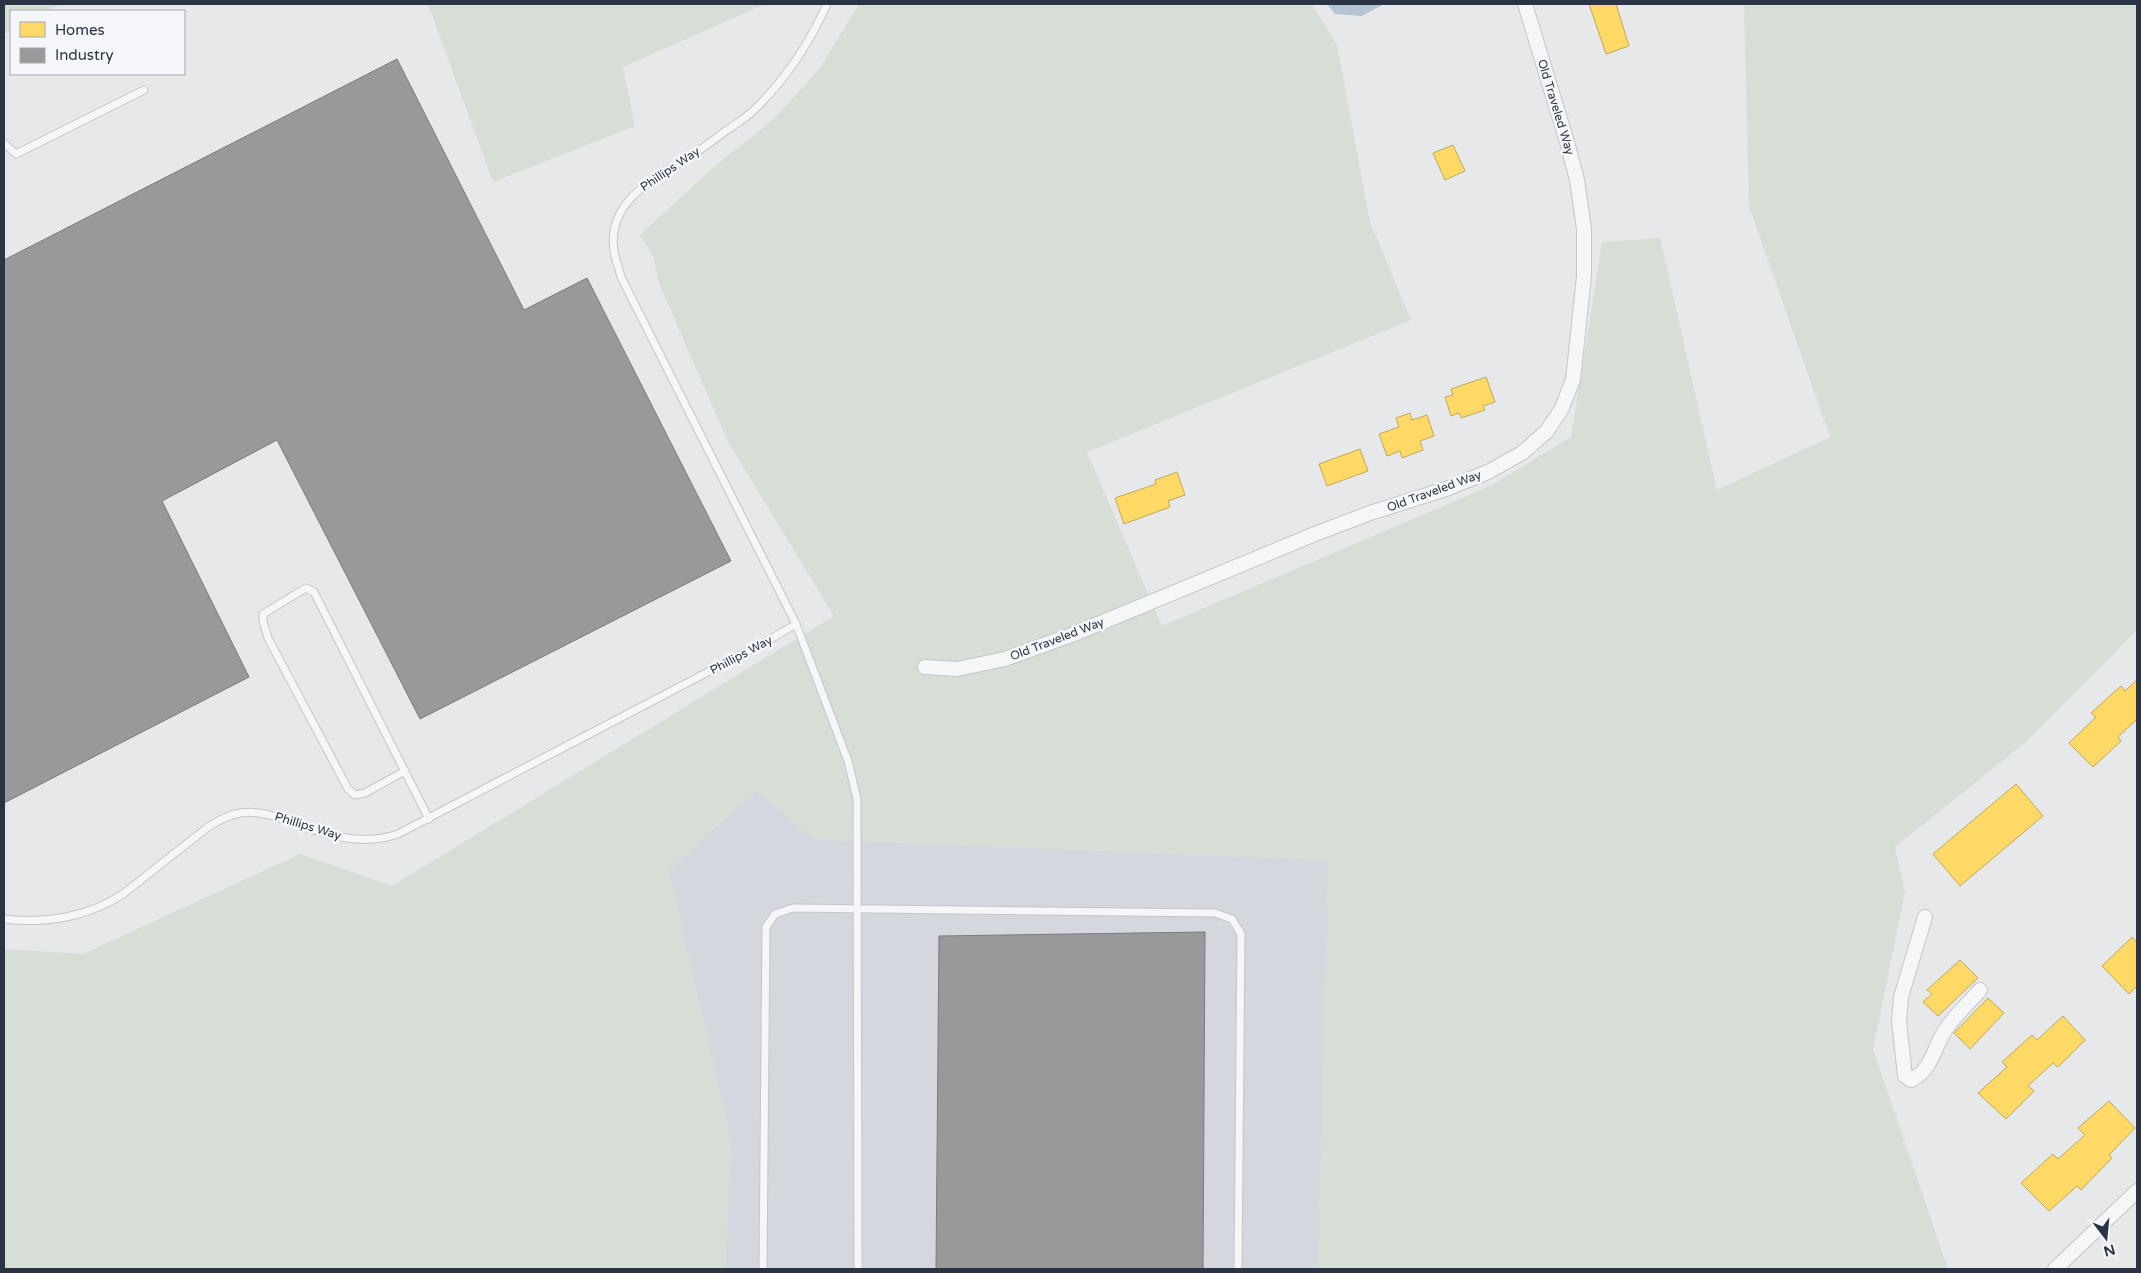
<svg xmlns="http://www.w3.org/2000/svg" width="2141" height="1273" viewBox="0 0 2141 1273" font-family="'Varela Round',sans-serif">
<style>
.built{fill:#d4d7dd}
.green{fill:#d6ded6}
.water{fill:#b4c4d5}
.homes{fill:#ffd966;stroke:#bfa85c}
.industry{fill:#999;stroke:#787b80}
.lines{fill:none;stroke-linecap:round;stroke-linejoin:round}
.lane-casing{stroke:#c4c6c8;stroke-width:9}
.street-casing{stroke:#c4c6c8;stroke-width:16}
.lane{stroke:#f5f6f7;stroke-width:7}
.street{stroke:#f5f6f7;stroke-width:14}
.labels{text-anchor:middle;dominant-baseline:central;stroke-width:5;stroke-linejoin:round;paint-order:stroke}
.street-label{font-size:12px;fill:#2b3445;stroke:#f4f6f9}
</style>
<rect width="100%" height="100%" fill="#e6e8ea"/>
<polygon class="built" points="756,790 814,839 1329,860 1318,1269 725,1269 731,1142 668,870"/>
<g class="green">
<polygon points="4,4 65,4 41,11 11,11 11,30 4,35"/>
<polygon points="428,4 765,4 623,67 635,126 493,182"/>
<polygon points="859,4 1312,4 1337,45 1370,222 1411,320 1087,452 1162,626 1490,486 1571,437 1602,242 1660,238 1717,490 1830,437 1749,206 1744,4 2137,4 2137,630 2027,741 1895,847 1905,892 1873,1049 1948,1269 1318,1269 1328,860 813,839 756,790 668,870 731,1142 725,1269 4,1269 4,949 83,954 300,854 392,886 834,616 728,442 659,283 653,256 640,235 715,166 773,120 820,68"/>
</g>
<polygon class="water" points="1327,4 1384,4 1362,16 1335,14"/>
<g class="homes">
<polygon points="1589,4 1616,4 1629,46 1606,54"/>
<polygon points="1453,145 1465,171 1445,180 1433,153"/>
<polygon points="1486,377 1495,402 1483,406 1485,410 1461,418 1459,413 1451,416 1445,397 1453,395 1451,389"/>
<polygon points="1410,413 1412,420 1427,415 1434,436 1420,441 1423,450 1402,458 1400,451 1387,456 1379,434 1399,427 1396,418"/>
<polygon points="1360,449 1368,471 1327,486 1319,464"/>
<polygon points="1177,472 1185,495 1168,501 1170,507 1124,524 1115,498 1156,484 1155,480"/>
<polygon points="2137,680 2137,719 2118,737 2121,741 2093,767 2069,743 2096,717 2091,713 2121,686 2125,691"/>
<polygon points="2016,784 2043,816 1960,886 1933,854"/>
<polygon points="2132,937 2137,943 2137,986 2129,994 2102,966"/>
<polygon points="1960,960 1978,978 1938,1016 1923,1002 1932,994 1927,990"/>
<polygon points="1988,998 2004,1013 1970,1049 1954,1033"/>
<polygon points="2063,1016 2085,1040 2058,1067 2053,1063 2028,1086 2034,1091 2006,1119 1978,1093 2007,1067 2002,1062 2032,1035 2037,1040"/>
<polygon points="2109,1101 2135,1128 2109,1155 2112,1158 2081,1190 2077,1186 2049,1211 2021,1183 2053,1154 2058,1159 2085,1135 2078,1128"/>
</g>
<g class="industry">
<polygon points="397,59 524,310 587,278 731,561 420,719 277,440 162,501 249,677 4,803 4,260"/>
<polygon points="1205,932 1203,1269 936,1269 939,936"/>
</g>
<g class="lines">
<g class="lane-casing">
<g id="lane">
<polyline points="4,143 16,154 144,90"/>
<polyline points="796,624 848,761 857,799 858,1269"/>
<polyline points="405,771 365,793 355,795 348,789 268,638 263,621 263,614 306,588 314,592 429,819"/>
<path d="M4,919C45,924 88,917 123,894L208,827C218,821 228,815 240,813C260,810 277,817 296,824C329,836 363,846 398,834L769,640L796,624L621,277C619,268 615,259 614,251C607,204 649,181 683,161C698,152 712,141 727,130C736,124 746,118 754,110C785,80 810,42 827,4"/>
<polyline points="763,1269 766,927 775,914 793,908 1215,913 1232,919 1241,934 1238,1269"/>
</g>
</g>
<g class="street-casing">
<g id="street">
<polyline points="925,667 957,669 1005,659 1074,634 1315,534 1370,513 1446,489 1488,472 1522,453 1546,432 1561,410 1573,380 1584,276 1584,229 1577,180 1567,142 1525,4"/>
<path d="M1925,917L1901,997L1899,1021L1905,1076L1911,1080C1932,1071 1934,1046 1946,1029C1955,1015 1969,1003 1980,990"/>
<polyline points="2055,1269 2137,1191"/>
</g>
</g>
<use href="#lane" class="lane"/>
<use href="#street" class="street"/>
</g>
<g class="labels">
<g class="street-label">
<text transform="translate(1556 107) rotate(73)">Old Traveled Way</text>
<text transform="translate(670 169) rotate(-34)">Phillips Way</text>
<text transform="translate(1434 491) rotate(-20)">Old Traveled Way</text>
<text transform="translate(1057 639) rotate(-21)">Old Traveled Way</text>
<text transform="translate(741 655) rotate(-28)">Phillips Way</text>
<text transform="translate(308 826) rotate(17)">Phillips Way</text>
</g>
</g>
<rect width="2141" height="1273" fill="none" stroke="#2b3445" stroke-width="10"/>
<rect x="10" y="10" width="175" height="65" fill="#f4f6f9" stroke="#a4a8b1"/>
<rect x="20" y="22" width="25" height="15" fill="#ffd966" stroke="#a4a8b1"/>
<text x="55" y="35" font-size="15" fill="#2b3445">Homes</text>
<rect x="20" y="48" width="25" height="15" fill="#999999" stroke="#a4a8b1"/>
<text x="55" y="60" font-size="15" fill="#2b3445">Industry</text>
<g transform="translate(2106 1238) rotate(164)" stroke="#f4f6f9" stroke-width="4" paint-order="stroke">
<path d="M0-4L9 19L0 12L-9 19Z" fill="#2b3445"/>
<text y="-8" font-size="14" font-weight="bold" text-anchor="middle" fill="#2b3445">N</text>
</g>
</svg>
